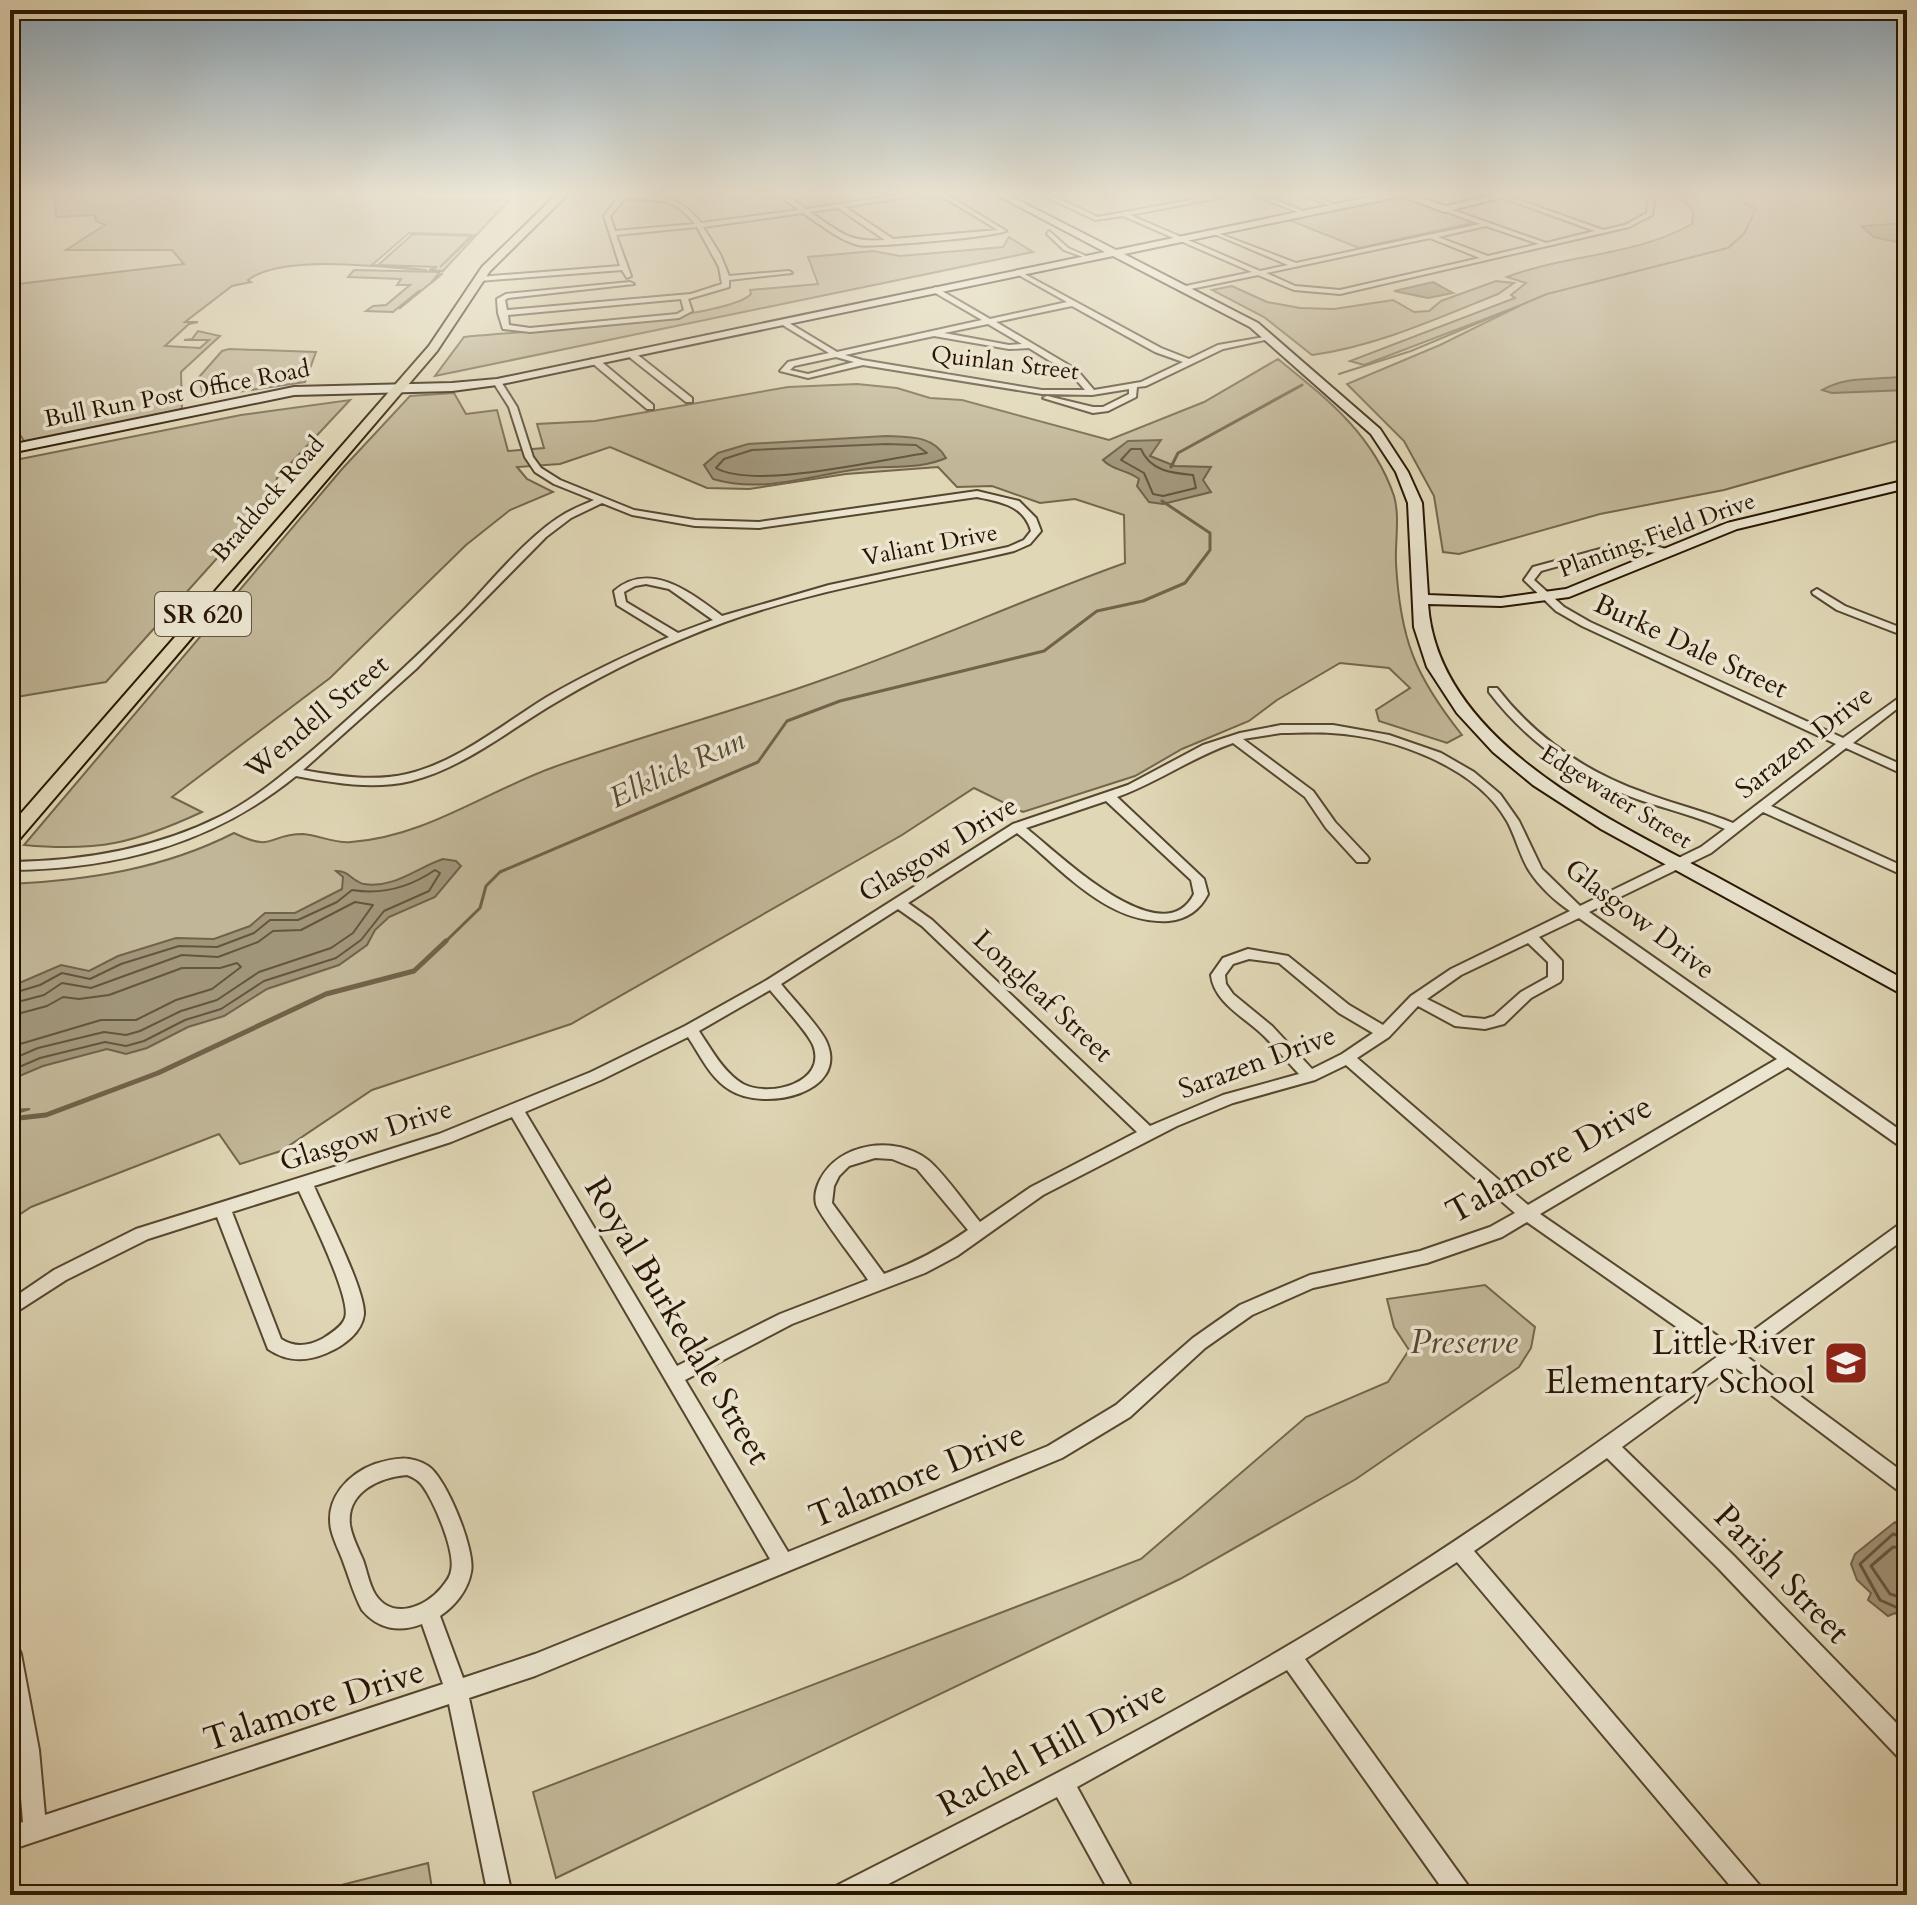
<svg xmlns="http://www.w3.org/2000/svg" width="1917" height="1905" viewBox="0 0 1917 1905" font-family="Cardo,serif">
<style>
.green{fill:#c1b697;stroke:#74664c;stroke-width:2}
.water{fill:#a19579;stroke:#716249;stroke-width:2}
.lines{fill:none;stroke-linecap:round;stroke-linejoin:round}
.shore-far1{stroke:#64553e;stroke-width:2}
.shore{stroke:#64553e;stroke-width:3}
.stream-far2{stroke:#716249;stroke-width:2}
.stream-far1{stroke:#716249;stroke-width:3}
.stream{stroke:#716249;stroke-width:5}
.street-casing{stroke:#56462f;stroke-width:4}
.secondary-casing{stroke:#281502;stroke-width:4}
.primary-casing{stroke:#281502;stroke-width:4}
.street{fill:#ebe5d0;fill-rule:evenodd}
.secondary{fill:#ebe5d0;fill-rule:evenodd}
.primary{fill:#e0d7b6;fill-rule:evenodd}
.labels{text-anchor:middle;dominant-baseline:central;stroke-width:7;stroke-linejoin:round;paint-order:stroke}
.far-street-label{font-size:24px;fill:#281502;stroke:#ebe5d0}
.shield{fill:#ebe5d0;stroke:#625340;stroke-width:2}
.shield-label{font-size:26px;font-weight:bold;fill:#281502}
.street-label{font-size:28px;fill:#281502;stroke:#ebe5d0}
.water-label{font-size:30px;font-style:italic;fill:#584832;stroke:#ebe5d0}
.near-street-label{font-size:34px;fill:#281502;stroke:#ebe5d0}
.near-park-label{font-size:34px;font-style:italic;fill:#56452f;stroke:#ebe5d0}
.near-poi-label{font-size:34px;fill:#281502;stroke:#ebe5d0;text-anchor:end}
</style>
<rect width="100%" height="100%" fill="#e0d7b6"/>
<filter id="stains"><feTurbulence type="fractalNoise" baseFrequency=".0025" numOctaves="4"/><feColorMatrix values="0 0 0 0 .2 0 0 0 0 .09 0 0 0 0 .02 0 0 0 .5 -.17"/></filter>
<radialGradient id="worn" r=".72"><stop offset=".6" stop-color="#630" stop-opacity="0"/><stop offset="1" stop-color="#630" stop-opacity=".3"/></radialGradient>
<g class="green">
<path d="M55,194H411L423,200H509L443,271L429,270L437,267L378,265L413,234L471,236L440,267L474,235L409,233L372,265L427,270C381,268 284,253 248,280L251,282L232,286L185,322H198L189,324L165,346L200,348L209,340H184L192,339L198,331L220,336L181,372L182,409L25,443L21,436L10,438V285L184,264L172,250H66L105,225L96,221L95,215L56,217Z"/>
<path d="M1678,194H1907V438L1724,490L1600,514L1459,554L1443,552L1434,496L1404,441L1347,384L1440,345L1519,306L1364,365L1350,361L1515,298L1511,295L1526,283L1507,277C1567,254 1636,256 1692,224L1693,212Z"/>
<polygon points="1403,197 1476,222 1359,248 1289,220"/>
<path d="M1009,237L1033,252L435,376L464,337C512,332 727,320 751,294L750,290L818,284L808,257L873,251L900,256L1003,247Z"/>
<polygon points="354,270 440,272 430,284 443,273 399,309 420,290 393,312 366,311 373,306 386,305 410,285 397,285 401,279 348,277"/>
<path d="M1496,281L1514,283L1498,294C1438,318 1377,346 1312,355L1264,317L1212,290L1232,286L1267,302L1300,308L1334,309L1393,300L1414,312L1429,311L1441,301Z"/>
<polygon points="229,349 316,352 305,382 203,397 199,377 222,351"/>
<path d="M1278,359C1326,398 1373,434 1394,496C1400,516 1395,542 1396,563C1400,639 1415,676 1462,735L1447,743L1379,721L1376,710L1410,688L1389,668L1340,663L1277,700L1249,721L1182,749L1135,776L1023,812L974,788L902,835L571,1024L372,1090L281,1151L240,1164L219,1134L31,1207L10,1221V1115L30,1109L10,1110V884C89,880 163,869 234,833C275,853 267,834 303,834C319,835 335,844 351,842C425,837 487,791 554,767C644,735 736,711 825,679C926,644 1024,599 1125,563L1124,515L1075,499L1040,503L992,486L957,487L938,467L846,474L749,489L707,488L610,447L560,464L517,467L527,479L553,492L510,510L466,545L330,678L172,797L202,812C135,843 98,852 24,845L342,469L410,396L454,393L466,414L497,410L508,451L544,448L537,424L595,421L788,387L857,384L897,388L930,398L962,400L1109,440L1204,402Z"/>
<polygon points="350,400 277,478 272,497 106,682 10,698 10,461 241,415"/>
<polygon points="1485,1285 1535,1327 1531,1348 1519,1367 1356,1479 1180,1579 556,1878 533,1792 1141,1559 1306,1417 1388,1382 1409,1350 1394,1327 1387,1299"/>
<polygon points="428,1863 433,1895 302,1895"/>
</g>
<g class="water">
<polygon points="1907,223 1907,244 1874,237 1861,226"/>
<polygon points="1433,282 1453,293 1428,298 1394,291"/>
<path d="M1898,377L1907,378V390L1832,393L1822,390C1846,376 1871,380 1898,377Z"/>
<path d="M886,436C909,437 933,435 946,458C920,470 888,465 860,469C810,475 763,494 713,479L704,465L718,453L748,444Z"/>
<path d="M1161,440L1150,456L1175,466L1211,467L1203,480L1211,492L1163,504L1149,502L1137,486L1139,479C1126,469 1113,471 1103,460L1128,441Z"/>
<path d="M443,859L456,861L461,866L435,897L389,917L375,930L367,945L339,965L267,989L224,1016L188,1027L147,1048L126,1054L107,1049L43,1066L10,1080V987L61,965L89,971L118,956L176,938L214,939L250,926L265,913H295L342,889L343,877L336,871C348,870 353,882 364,884C394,889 418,867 443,859Z"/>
<polygon points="1895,1522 1907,1533 1907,1623 1895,1613 1888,1616 1868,1600 1871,1593 1857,1580 1851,1564 1855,1554"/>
</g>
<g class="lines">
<g class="shore-far1">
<path d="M886,444L916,445L927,453C878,460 755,490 716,468L724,459L752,450Z"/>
<path d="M1131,449H1141C1150,471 1172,473 1193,475L1196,488L1163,496L1153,494L1144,473L1121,460Z"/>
<path d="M10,994L40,985L62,973L90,979L121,964L179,946L217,947L254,933L270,920H298L337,902L352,890C382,895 410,887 435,870L440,873L429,891L384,911L361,940L336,958L264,981L221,1009L185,1020L144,1041L126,1046L105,1042L40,1058L10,1071"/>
<polyline points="10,1004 44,995 62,983 91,988 182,955 218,957 258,942 273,931 301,930 355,902 373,905 353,933 331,948 259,972 217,1000 181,1011 140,1031 126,1035 104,1032 38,1048 10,1060"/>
<polyline points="10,1016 47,1006 63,997 79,999 109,995 182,968 220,968 237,963 241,967 212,989 176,1000 136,1020 101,1020 10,1047"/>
</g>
<g class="shore">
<polyline points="1907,1538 1893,1534 1860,1564 1880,1600 1907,1612"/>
<polyline points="1907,1548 1893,1547 1871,1566 1890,1594 1907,1599"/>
</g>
<polyline class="stream-far2" points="1339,374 1411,351 1547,294 1728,248 1744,234 1756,209 1727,194"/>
<g class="stream-far1">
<polyline points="1171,467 1178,453 1302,385"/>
<polyline points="444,943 480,908 486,886 500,872 758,762 787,721 840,701 1044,651 1097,611 1143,601 1185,583 1210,550 1210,533 1162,501"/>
</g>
<polyline class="stream" points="10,1119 46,1115 158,1073 326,994 414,971 446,941"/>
<g class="street-casing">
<g id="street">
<path d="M621,194C655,195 677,192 701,223L799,210L777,194H785L806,209L905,194H923L845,207L893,239L998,230L938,194H946L1006,231C993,237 870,248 858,245C837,239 821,225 803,213L703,227L720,254L729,276L789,271L792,273L729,280V287L688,299L692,311L679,318L530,332L503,329L498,313L497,299L506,294L630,282L634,284L508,298L505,300L507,310L691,294L722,284L719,267L697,227L616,235L631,276L627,278L622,270L479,281L475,279L479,277L620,266L604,216ZM624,199C656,200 674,196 695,224L615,231L610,216ZM838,208L885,240C848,243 840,232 810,212ZM681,299L684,310L677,314L530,328L509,325L508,315Z"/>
<path d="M1040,194H1049L1098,217L1223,194H1238L1130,215L1260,271L1288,265L1212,233V231L1296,263L1480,224L1442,210L1444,207L1546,243L1595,231L1492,194H1502L1603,230L1625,225L1647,213L1648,202L1639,194H1646L1654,202L1652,215L1629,227L1340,294L1294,290L1258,275L1181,291V287L1252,272L1123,216L1095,220ZM1486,226L1539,244L1488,256L1438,237ZM1430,238L1480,258L1340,290L1295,286L1266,273Z"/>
<polygon points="1250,194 1260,194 1308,213 1303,214"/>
<polygon points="1301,194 1310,194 1341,207 1336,208"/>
<polygon points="1049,231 1068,248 1086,256 1086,258 1064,250 1047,234"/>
<path d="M1017,270L1161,348L1189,359L1218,345L1270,336L1274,338L1223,349L1146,386L1137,387L1136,397L1108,411L1093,413L1043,398L1047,396L1093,407H1103L1129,394V389L1092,395L1042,394L863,365L808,378L780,371L788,362L829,353L781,324L780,322L784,320L837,352L982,320L932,291L935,287L990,319L1067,302L1015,273ZM1072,306L1155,352L1183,362L1141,382L1094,390L1077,370L996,322ZM988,324L1022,344L1009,345L944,333ZM934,336L1009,349L1029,348L1071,374L1085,390H1042L862,360L845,355ZM836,357L854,362L808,374L790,370L794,366Z"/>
<polygon points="628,352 634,352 692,398 692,402 686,402 628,356"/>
<polygon points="592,359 598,359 653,405 653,409 647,409 592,363"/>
<path d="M497,380H500L517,407L533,457L541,468L560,480L634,510L695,520L759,522L977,491L1019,501L1036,518L1041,531L1030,544L1014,551C918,574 819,588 725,622C668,643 612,669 560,700C511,728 466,767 411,781C373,790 334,783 296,776C212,844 117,869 10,870V862C84,861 155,849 221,816C255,799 285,773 314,749C365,705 413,660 461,613C491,582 529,534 566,513C575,508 585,504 594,500L554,484L535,472L525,457L509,407L493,382ZM977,497C1000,502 1024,505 1031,531L1024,540L1008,547L829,585L722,616C691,593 650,560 614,591L617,605L669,637C627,655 586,674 547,697C503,724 458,762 407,774C373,782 337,776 303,770L416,669L546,537L571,518L602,503L632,515L695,526L759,528ZM646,584L669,589L713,620L678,633L626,602L624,592L635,586Z"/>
<path d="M1638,545L1655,546L1677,552L1672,555C1626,546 1585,559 1541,571L1534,580L1564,607L1590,622L1843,738L1907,692V701L1853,743L1907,767V776L1846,748L1771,806L1907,868V877L1763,812L1711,853L1589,912L1907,1135V1149L1901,1147L1788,1067L1540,1214L1732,1346L1901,1223L1907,1221V1237L1746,1356L1907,1475V1495L1900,1492L1733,1366L1622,1447L1733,1555L1907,1734V1761L1899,1758L1719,1569L1607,1458L1474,1551L1761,1887L1765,1895H1738L1457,1562L1305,1659L1469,1887L1473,1895H1447L1287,1670L1077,1787L1136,1895H1111L1057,1797L867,1895H830L834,1887C983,1811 1133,1737 1277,1652C1430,1563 1575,1460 1718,1356L1527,1222L1502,1237L1427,1263L1313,1288L1252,1315L1205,1348L1130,1417L1062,1458L535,1676L469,1698L512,1895H488L449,1704L10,1850V1826L23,1822L17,1750L10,1712V1643L18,1647L21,1654L39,1750L45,1815L443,1684L422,1624C399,1633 378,1629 362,1610C354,1595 350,1580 344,1564C340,1552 334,1542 331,1529C325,1498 348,1474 375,1464C394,1458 410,1455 428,1466C446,1477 476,1551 471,1572C468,1590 455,1606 440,1616L463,1678L535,1654L770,1559L512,1117L451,1142L314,1186C325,1212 365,1289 364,1314C362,1333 343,1346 327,1353C306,1362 287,1362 268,1349L217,1217L148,1239L66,1280L10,1316V1300L54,1270L136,1229L439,1134L591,1072L685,1026L767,980L1013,824L1128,785L1203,745L1240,733L1281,725H1333L1389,735L1441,753L1474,772L1500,794L1519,821L1542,869L1580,906L1701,847L1725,829C1697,816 1666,809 1637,799C1577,777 1528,743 1489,692V688H1497C1536,738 1585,772 1645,793C1674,804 1704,811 1733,823L1836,744L1582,626L1556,611L1524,580L1533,567L1604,548ZM1281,733C1297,733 1314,732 1331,733C1391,736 1476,766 1507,821C1516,837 1520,857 1530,872C1539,886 1556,902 1570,911L1451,969L1411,996L1383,1025L1349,1005L1288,956L1248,949L1223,958L1211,975C1214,1003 1246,1018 1264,1036C1276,1048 1287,1061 1299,1074L1223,1095L1150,1126L932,920L908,903L1017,833C1061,868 1107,925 1169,921C1187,919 1200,910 1208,894L1204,879L1117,797C1157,783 1192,757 1233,743L1305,797L1326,828L1357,862H1367L1369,859L1367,856L1335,822L1313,791L1243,739ZM1106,801L1191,880L1194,894C1162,957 1056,851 1026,828ZM898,909L922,926L1137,1132L1031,1187L980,1222C967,1206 943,1172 928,1160C896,1135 839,1142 820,1180C817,1186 814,1196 816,1204C818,1214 860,1267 868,1280L780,1314L677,1366L525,1112L601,1080L688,1037C700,1055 711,1079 730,1090C765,1112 848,1093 827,1043C822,1029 791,997 781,984ZM1579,918L1777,1059L1528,1205L1357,1058L1389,1037L1418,1006L1455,1026L1485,1029L1504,1024L1531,998L1560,982L1562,979V961L1539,937ZM1528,943L1548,962V977L1521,992L1494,1016L1485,1019L1463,1017L1427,999L1461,975ZM1249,959L1279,963L1339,1013L1373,1033L1342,1054L1312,1069L1272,1026L1233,994L1226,984L1225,975L1233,964ZM770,990C780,1002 808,1033 813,1045C828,1083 769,1098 743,1084C724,1073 711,1049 699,1031ZM1346,1065L1515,1213L1490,1227L1420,1251L1310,1275L1240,1305L1193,1338L1116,1405L1048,1446L788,1552L685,1380L792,1324L925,1273L957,1256L1043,1195L1177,1126L1233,1103L1315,1080ZM875,1158L892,1159L917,1169L968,1230C941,1249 914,1263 884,1274L832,1203L834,1186L839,1176L849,1166ZM299,1191C309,1213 352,1299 345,1318C342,1327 330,1334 322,1339C308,1346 295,1348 281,1339L232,1212ZM407,1475C413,1477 418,1480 422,1485C434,1501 456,1552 451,1571C450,1577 446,1582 442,1587C426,1607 392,1621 375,1594C369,1584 367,1571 363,1560C358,1548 352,1537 350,1525C346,1492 380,1477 407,1475Z"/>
<polygon points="1817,589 1845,606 1907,630 1907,637 1837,610 1813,594 1812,592"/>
</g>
</g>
<g class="secondary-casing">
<path id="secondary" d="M995,194H1006L1116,250L1384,194H1413L1445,206L1499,194H1516L1444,212L1401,196L1124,254L1258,323L1380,429L1408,472L1422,503L1428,595L1501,598L1566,589L1727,523L1907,480V488L1737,529L1569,597L1501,606L1428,604C1437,741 1609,819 1715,876C1779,911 1843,946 1907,981V997L1601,829L1533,785L1493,752L1457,713L1427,667L1414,627L1408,503L1396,472L1371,434L1250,327L1113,256L497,385L452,391L294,395L10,453V445L294,387L452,383L497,379L1105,252Z"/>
</g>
<g class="primary-casing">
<polygon id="primary" points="557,194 568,194 490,271 437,351 17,842 10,844 10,826 429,346 482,267"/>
</g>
<use href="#street" class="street"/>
<use href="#secondary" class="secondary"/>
<use href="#primary" class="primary"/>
</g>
<linearGradient id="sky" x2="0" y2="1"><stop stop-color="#8ba8bc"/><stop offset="0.42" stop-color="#f1edde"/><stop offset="1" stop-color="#f1edde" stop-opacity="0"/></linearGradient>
<rect width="1917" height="461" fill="url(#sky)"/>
<defs>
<g id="school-square" transform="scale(2.3)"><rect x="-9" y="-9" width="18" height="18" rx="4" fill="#8f2418" stroke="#ebe5d0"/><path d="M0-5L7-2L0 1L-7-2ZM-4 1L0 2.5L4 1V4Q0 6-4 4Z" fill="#fff"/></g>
</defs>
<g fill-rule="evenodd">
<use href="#school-square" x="1846" y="1363"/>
</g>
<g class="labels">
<g class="far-street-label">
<text transform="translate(1005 363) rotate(7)">Quinlan Street</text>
<text transform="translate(177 394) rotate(-11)">Bull Run Post Office Road</text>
<text transform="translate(268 499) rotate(-49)">Braddock Road</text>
<text transform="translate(1657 535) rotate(-20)">Planting Field Drive</text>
<text transform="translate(930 545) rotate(-11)">Valiant Drive</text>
<text transform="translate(1616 797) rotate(32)">Edgewater Street</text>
</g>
<rect class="shield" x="155" y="592" width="96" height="44" rx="6"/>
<g class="shield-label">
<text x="203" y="614">SR 620</text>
</g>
<g class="street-label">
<text transform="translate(1691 646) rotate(25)">Burke Dale Street</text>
<text transform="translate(317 717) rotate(-40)">Wendell Street</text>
<text transform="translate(1804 742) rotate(-38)">Sarazen Drive</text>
<text transform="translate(938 849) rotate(-31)">Glasgow Drive</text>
<text transform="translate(1640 919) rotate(37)">Glasgow Drive</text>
<text transform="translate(1043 996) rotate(43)">Longleaf Street</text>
<text transform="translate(1257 1062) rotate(-20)">Sarazen Drive</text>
<text transform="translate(366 1135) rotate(-18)">Glasgow Drive</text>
</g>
<g class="water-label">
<text transform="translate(677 769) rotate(-25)">Elklick Run</text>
</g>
<g class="near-street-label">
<text transform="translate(1549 1159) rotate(-29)">Talamore Drive</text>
<text transform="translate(678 1321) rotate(59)">Royal Burkedale Street</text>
<text transform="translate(917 1475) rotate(-22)">Talamore Drive</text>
<text transform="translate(1782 1574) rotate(46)">Parish Street</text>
<text transform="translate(314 1705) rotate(-18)">Talamore Drive</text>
<text transform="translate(1052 1748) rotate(-28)">Rachel Hill Drive</text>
</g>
<g class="near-park-label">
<text x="1464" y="1342">Preserve</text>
</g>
<g class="near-poi-label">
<text x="1815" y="1343">Little River<tspan x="1815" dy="39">Elementary School</tspan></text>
</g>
</g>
<rect width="1917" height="1905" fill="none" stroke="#e0d7b6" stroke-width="40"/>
<rect x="12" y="12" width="1893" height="1881" fill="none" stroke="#281502" stroke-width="4"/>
<rect x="20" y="20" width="1877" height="1865" fill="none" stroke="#281502" stroke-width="2"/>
<rect width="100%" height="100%" filter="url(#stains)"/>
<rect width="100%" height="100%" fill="url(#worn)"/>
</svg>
